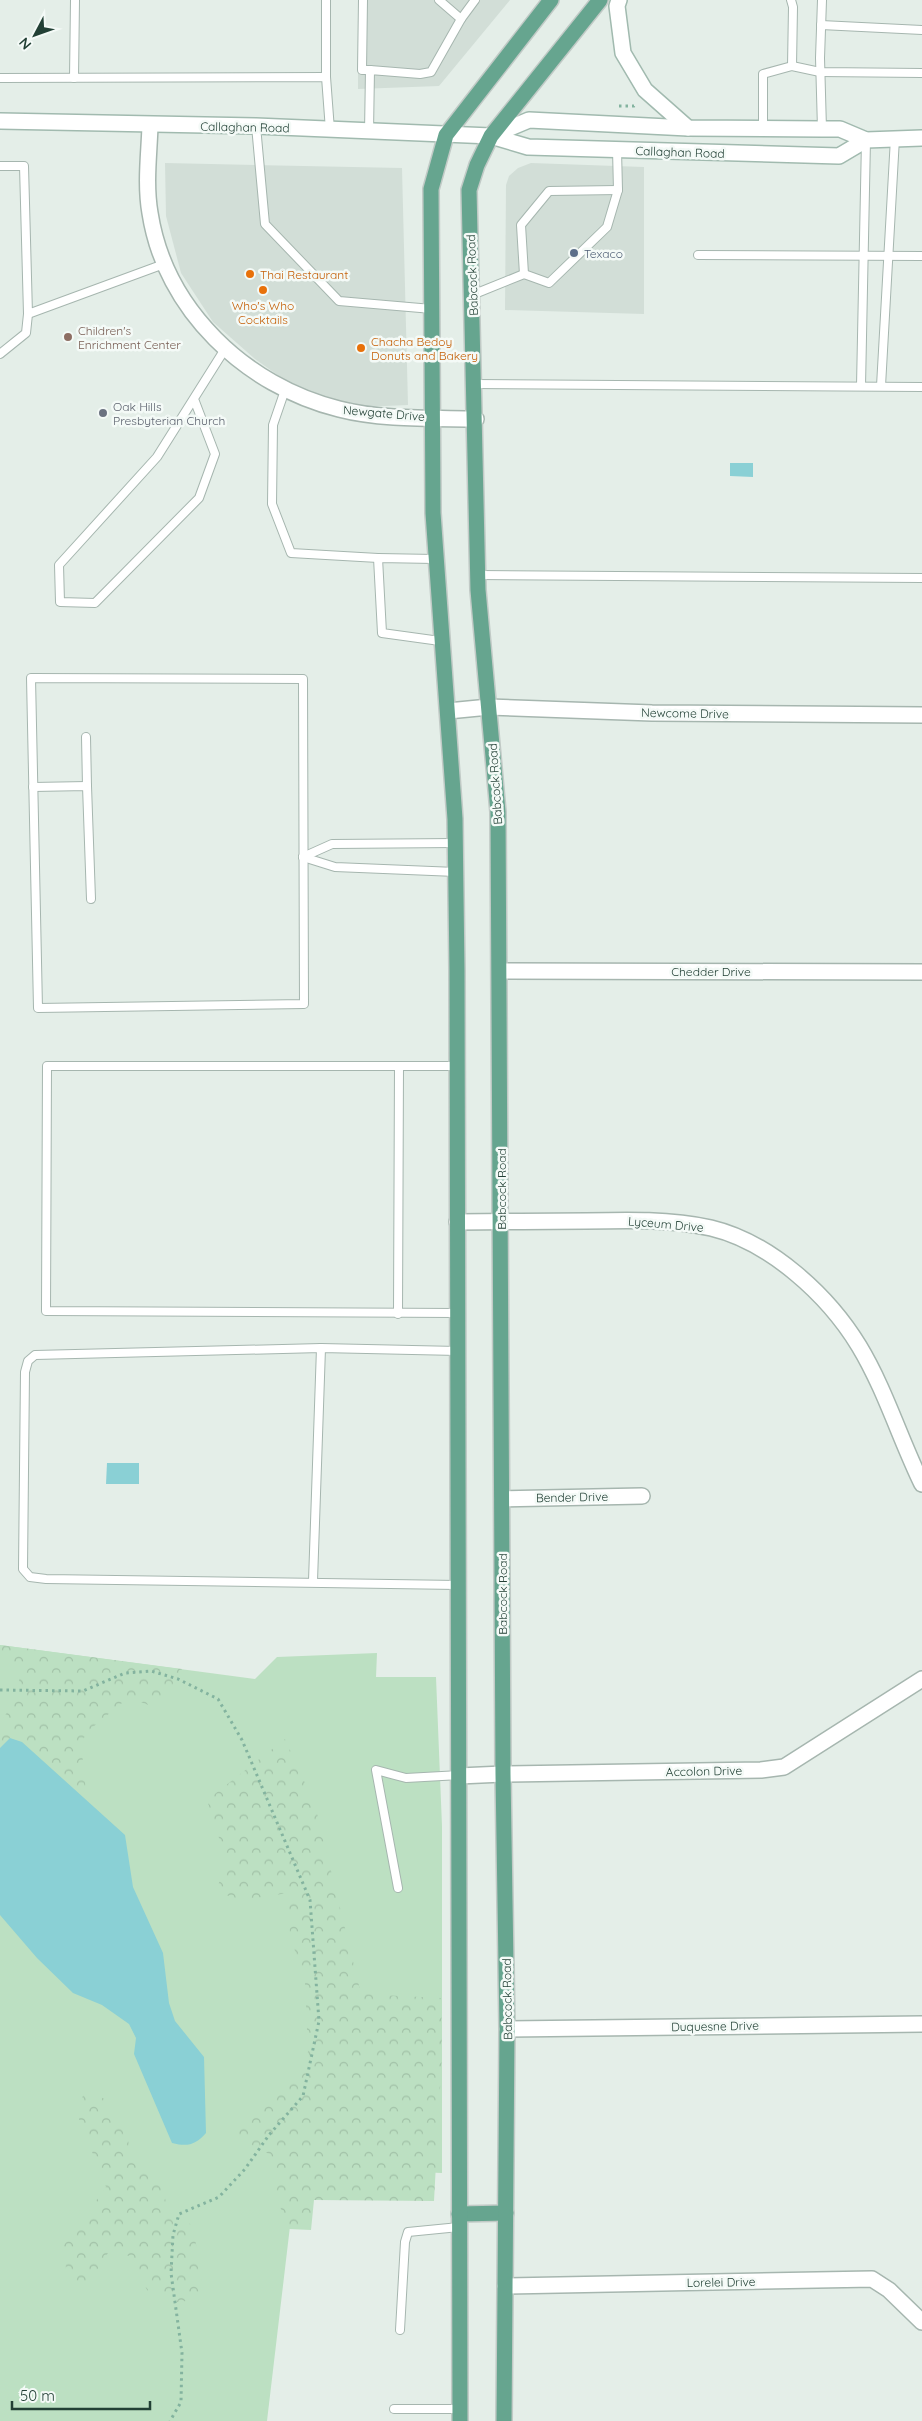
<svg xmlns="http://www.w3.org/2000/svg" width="922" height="2421" viewBox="0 0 922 2421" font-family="Quicksand,sans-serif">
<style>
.built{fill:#d2ded7}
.green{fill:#bce0c2}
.forest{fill:url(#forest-crowns)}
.water{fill:#8ad0d5}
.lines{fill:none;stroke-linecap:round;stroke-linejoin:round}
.lane-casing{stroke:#a6b6af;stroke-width:10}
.street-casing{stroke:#a6b6af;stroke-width:18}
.secondary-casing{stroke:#a1baaf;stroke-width:18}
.primary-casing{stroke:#c1cac6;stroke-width:18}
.path{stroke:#83b39f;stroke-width:3;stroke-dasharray:2.5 4;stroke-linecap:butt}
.lane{stroke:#fff;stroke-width:8}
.street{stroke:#fff;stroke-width:15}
.secondary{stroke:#fff;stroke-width:15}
.primary{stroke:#66a58f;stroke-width:15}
.service-dot{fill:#5c6f8a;stroke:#f4faf7;stroke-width:2}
.food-dot{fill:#e8710a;stroke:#f4faf7;stroke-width:2}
.education-dot{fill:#8d6e63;stroke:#f4faf7;stroke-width:2}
.worship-dot{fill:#6b7280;stroke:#f4faf7;stroke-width:2}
.labels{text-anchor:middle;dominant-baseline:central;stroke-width:5;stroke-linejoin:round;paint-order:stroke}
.street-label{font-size:12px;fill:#224035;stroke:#f4faf7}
.service-label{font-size:12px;fill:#4e5e75;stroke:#f4faf7;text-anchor:start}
.food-label{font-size:12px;fill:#c56008;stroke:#f4faf7;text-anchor:start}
.education-label{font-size:12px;fill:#785e54;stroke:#f4faf7;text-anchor:start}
.worship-label{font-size:12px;fill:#5b616d;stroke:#f4faf7;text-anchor:start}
</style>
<defs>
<pattern id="forest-crowns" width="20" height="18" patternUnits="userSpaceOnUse" patternTransform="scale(1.25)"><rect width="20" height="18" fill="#bce0c2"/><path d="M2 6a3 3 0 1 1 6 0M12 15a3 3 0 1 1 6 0" fill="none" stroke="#a1c1a7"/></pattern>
</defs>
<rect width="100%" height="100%" fill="#e4eee8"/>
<g class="built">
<polygon points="358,0 510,0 439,86 358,89"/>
<polygon points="165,163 402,168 408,405 362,407 323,401 293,386 255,359 213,322 181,273 166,216"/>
<polygon points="531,163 644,167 644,314 505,310 506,185 509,176 518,168"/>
</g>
<polygon class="green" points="0,1645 255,1679 277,1657 377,1653 376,1677 436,1677 442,1826 442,2173 297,2167 267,2421 0,2421"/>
<g class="forest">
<polygon points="0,1645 182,1669 174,1684 151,1706 138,1701 122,1703 88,1731 81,1743 87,1801 22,1742 10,1738 0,1748 0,1723 18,1696 20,1669 0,1661"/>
<polygon points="285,1739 315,1805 361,1994 441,1998 442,2052 434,2201 314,2200 311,2230 289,2229 275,2194 271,2155 234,2136 235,2127 242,2119 297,2077 308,2052 305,1983 290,1935 288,1893 243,1900 215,1892 221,1878 225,1857 207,1800"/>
<polygon points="86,2091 105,2099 111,2114 127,2135 129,2145 163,2189 168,2212 192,2225 201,2268 203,2299 169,2303 147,2290 132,2257 110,2250 84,2290 66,2269 64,2245 106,2187 75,2109"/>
</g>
<g class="water">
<polygon points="730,463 753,463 753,477 730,476"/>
<polygon points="107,1463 139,1463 139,1484 106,1484"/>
<path d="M10,1738L22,1742L125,1835L133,1887L163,1953L169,2003L175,2021L204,2057L206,2133C195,2145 188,2147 172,2143L134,2054L136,2038L129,2024L102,2005L73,1993L37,1958L0,1915V1748Z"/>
</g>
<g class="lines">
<g class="lane-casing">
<g id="lane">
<polyline points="363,0 362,70 370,70"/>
<polyline points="439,0 461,19"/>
<polyline points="791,0 793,7 792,66"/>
<polyline points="822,0 820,58 822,129"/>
<polyline points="821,25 922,30"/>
<polyline points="326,77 326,0"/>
<polyline points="0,78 326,77 330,130"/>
<polyline points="74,78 75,0"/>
<polyline points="256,126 265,224 339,301 432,309"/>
<polyline points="763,128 763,74 792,66 820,72 922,73"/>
<polyline points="369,132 370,70 420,74 431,72 461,19 475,0"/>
<polyline points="0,166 24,166 28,314 164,264"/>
<polyline points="698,255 922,256"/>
<polyline points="524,274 521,225 549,191 618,190"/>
<polyline points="472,295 524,274 549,283 607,227 618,190 617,150"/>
<polyline points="0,354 26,333 28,314"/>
<polyline points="474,384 922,387"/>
<polyline points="861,386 866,140"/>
<polyline points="881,386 895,138"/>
<polyline points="285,390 273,425 272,504 291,553 378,558"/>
<polyline points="194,399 215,454 199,498 95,603 60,602 59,565 157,457 225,349"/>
<polyline points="435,559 378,558 382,633 440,641"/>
<polyline points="478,575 922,578"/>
<polygon points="31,678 303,679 304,1004 38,1008"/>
<polyline points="86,737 87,786"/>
<polyline points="33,787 87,786 91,899"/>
<polyline points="303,857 332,844 455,843"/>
<polyline points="303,857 335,867 456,872"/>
<polyline points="457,1066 47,1066 46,1311 457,1313"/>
<polyline points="398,1314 399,1066"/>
<polyline points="458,1351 321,1348 35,1355 28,1361 25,1372 23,1569 30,1577 46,1579 458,1585"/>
<polyline points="313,1581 321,1348"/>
<polyline points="398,1888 376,1770 406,1778 460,1775"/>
<polyline points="400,2330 405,2242 408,2232 459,2227"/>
<polyline points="394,2409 460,2409"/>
</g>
</g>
<g class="street-casing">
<g id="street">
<path d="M150,126C149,155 145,184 150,213C165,310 246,386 339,409C381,420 433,418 476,419"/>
<polyline points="448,711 489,707 652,713 922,715"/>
<polyline points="500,971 922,972"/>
<path d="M457,1222C500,1222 543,1221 586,1221C628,1220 670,1219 711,1228C770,1242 828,1295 859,1346C885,1389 900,1439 922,1484"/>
<polyline points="502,1499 642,1496"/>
<polyline points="459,1776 503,1774 761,1770 784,1767 922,1679"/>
<polyline points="507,2029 922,2024"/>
<polyline points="505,2286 872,2279 889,2290 922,2322"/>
</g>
</g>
<g class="secondary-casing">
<g id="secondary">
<polyline points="619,0 617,6 623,53 645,90 688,128"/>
<polyline points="0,121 256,126 491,136 528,147 839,156 866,140"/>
<polyline points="491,136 529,120 688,128 822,129 840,129 866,140 922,138"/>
</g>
</g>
<g class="primary-casing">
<g id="primary">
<polyline points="459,2214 506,2213"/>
<polyline points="460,2421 457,971 455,819 433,513 431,189 446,135 551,0"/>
<polyline points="504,2421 507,2029 503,1774 498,812 478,590 469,190 477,165 491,136 600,0"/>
</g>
</g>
<g class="path">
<polyline points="619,106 634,106 637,104"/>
<polyline points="0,1690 83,1691 125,1673 151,1671 178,1679 218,1699 242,1740 310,1900 319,2021 303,2096 269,2135 245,2169 219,2197 179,2214 173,2235 171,2273 182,2353 181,2402 170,2421"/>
</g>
<use href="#lane" class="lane"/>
<use href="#street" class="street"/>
<use href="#secondary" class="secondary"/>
<use href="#primary" class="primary"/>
</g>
<circle class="service-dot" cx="574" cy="253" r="5"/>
<g class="food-dot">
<circle cx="250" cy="274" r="5"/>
<circle cx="263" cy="290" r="5"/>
<circle cx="361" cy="348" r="5"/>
</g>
<circle class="education-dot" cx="68" cy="337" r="5"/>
<circle class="worship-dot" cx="103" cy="413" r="5"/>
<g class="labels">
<g class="street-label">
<text transform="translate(245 127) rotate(1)">Callaghan Road</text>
<text transform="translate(680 152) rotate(2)">Callaghan Road</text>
<text transform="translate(472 275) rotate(-92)">Babcock Road</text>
<text transform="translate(384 413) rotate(5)">Newgate Drive</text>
<text transform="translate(685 713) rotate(1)">Newcome Drive</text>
<text transform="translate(495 784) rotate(-94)">Babcock Road</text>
<text x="711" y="971">Chedder Drive</text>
<text transform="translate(501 1189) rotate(-90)">Babcock Road</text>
<text transform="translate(666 1224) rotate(5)">Lyceum Drive</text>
<text transform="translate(572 1497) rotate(-1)">Bender Drive</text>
<text transform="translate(502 1594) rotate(-90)">Babcock Road</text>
<text transform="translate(704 1771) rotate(-1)">Accolon Drive</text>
<text transform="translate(507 1999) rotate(-91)">Babcock Road</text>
<text transform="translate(715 2026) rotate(-1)">Duquesne Drive</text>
<text transform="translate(721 2282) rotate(-1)">Lorelei Drive</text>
</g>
<g class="service-label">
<text x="584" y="253">Texaco</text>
</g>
<g class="food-label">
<text x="260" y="274">Thai Restaurant</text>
<text x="263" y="305" text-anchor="middle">Who's Who<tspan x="263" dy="14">Cocktails</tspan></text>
<text x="371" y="341">Chacha Bedoy<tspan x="371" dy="14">Donuts and Bakery</tspan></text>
</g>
<g class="education-label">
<text x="78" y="330">Children's<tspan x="78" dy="14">Enrichment Center</tspan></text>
</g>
<g class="worship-label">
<text x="113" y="406">Oak Hills<tspan x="113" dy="14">Presbyterian Church</tspan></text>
</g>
</g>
<g transform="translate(35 35) rotate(229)" stroke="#f4faf7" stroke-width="4" paint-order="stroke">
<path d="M0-4L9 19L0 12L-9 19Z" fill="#224035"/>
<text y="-8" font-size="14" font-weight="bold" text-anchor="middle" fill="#224035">N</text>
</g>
<path d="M12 2401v8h138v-8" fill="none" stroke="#224035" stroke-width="2.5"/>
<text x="20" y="2401" font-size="15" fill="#224035" stroke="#f4faf7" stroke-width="4" paint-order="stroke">50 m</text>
</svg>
